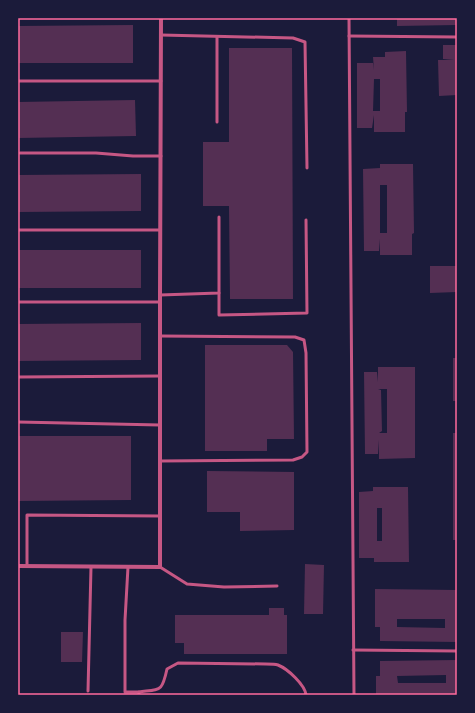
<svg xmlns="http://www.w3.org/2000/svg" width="475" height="713" viewBox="0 0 475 713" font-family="Signika,sans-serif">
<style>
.building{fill:#542f53;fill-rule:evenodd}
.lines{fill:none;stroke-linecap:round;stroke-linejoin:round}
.service{stroke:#c65784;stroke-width:3}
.minor{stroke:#c65784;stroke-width:4}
.neatline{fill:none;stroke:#ff6b9d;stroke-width:1.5}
</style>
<rect width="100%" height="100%" fill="#1b1b3a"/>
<g class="building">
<polygon points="397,18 457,18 457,25 397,26"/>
<polygon points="133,25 133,63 18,63 18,26"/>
<polygon points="443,45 457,45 457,95 439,96 438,60 454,60 443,59"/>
<polygon points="229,48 292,48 293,299 230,299 229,206 203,206 203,142 229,142"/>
<path d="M406,51L407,112H405V132H374V115L372,128H357V63H373L374,70L373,57H385V52ZM374,79H380V111H373Z"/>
<polygon points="135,100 136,136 18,138 18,102"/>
<path d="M380,164H413L414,233L412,234V255H380V239L379,251H364L363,169L380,168ZM380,185H387V233H380Z"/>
<polygon points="141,174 141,211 18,212 18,175"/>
<rect x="18" y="250" width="123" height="38"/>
<polygon points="430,266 457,266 457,292 430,293"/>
<polygon points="141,323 141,360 18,361 18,324"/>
<polygon points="205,345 287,345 293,352 294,439 267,439 267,451 205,451"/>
<rect x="453" y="358" width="4" height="43"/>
<path d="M378,367H415V458L379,459V440L378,454H365L364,372H377L378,382ZM378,389H387V433H379L382,431L381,390Z"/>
<rect x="453" y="433" width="4" height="107"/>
<polygon points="18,436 131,436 131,500 18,501"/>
<polygon points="207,471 294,472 294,530 240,531 240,512 207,512"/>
<path d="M373,487H408L409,562H374V558H359V492L373,491ZM377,508H382V541H377Z"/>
<polygon points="305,564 324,565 323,614 304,614"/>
<path d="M375,589L457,590V642L380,641V627H375ZM397,619H445V628L397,627Z"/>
<polygon points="269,608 284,608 284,615 287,615 287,654 184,654 184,643 175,643 175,615 269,615"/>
<polygon points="61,632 83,632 82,662 61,662"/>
<path d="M457,660V695H376V676H380V661ZM446,675V683H398L397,676Z"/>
</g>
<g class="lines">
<g class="service">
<polyline points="349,18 354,695"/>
<polyline points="161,35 293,38 305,42 307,168"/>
<polyline points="349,36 457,37"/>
<polyline points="217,37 217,122"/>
<polyline points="18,81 161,81"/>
<polyline points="20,153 96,153 133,156 161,156"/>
<polyline points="18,230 160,230"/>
<polyline points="219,293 219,315 307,313 306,220"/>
<polyline points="160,295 219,293 219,217"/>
<polyline points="18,302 160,302"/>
<polyline points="18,377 160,376"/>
<polyline points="18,422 160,425"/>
<polyline points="160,461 293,460 302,457 307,452 306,353 304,340 295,337 160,336"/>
<polyline points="27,566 27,515 160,516"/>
<polyline points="128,567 125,620 125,692 139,692"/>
<polyline points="160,567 187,584 224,587 277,586"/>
<polyline points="353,650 457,651"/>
<polyline points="88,691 91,567"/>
<path d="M139,695V692C161,689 162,692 167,669L178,663L266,664C269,664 275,664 278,665C288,669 305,685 306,695"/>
</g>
<polyline class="minor" points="18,566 160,567 160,295 161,18"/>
</g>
<rect width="475" height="713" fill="none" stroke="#1b1b3a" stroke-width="38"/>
<rect x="19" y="19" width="437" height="675" class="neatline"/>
</svg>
